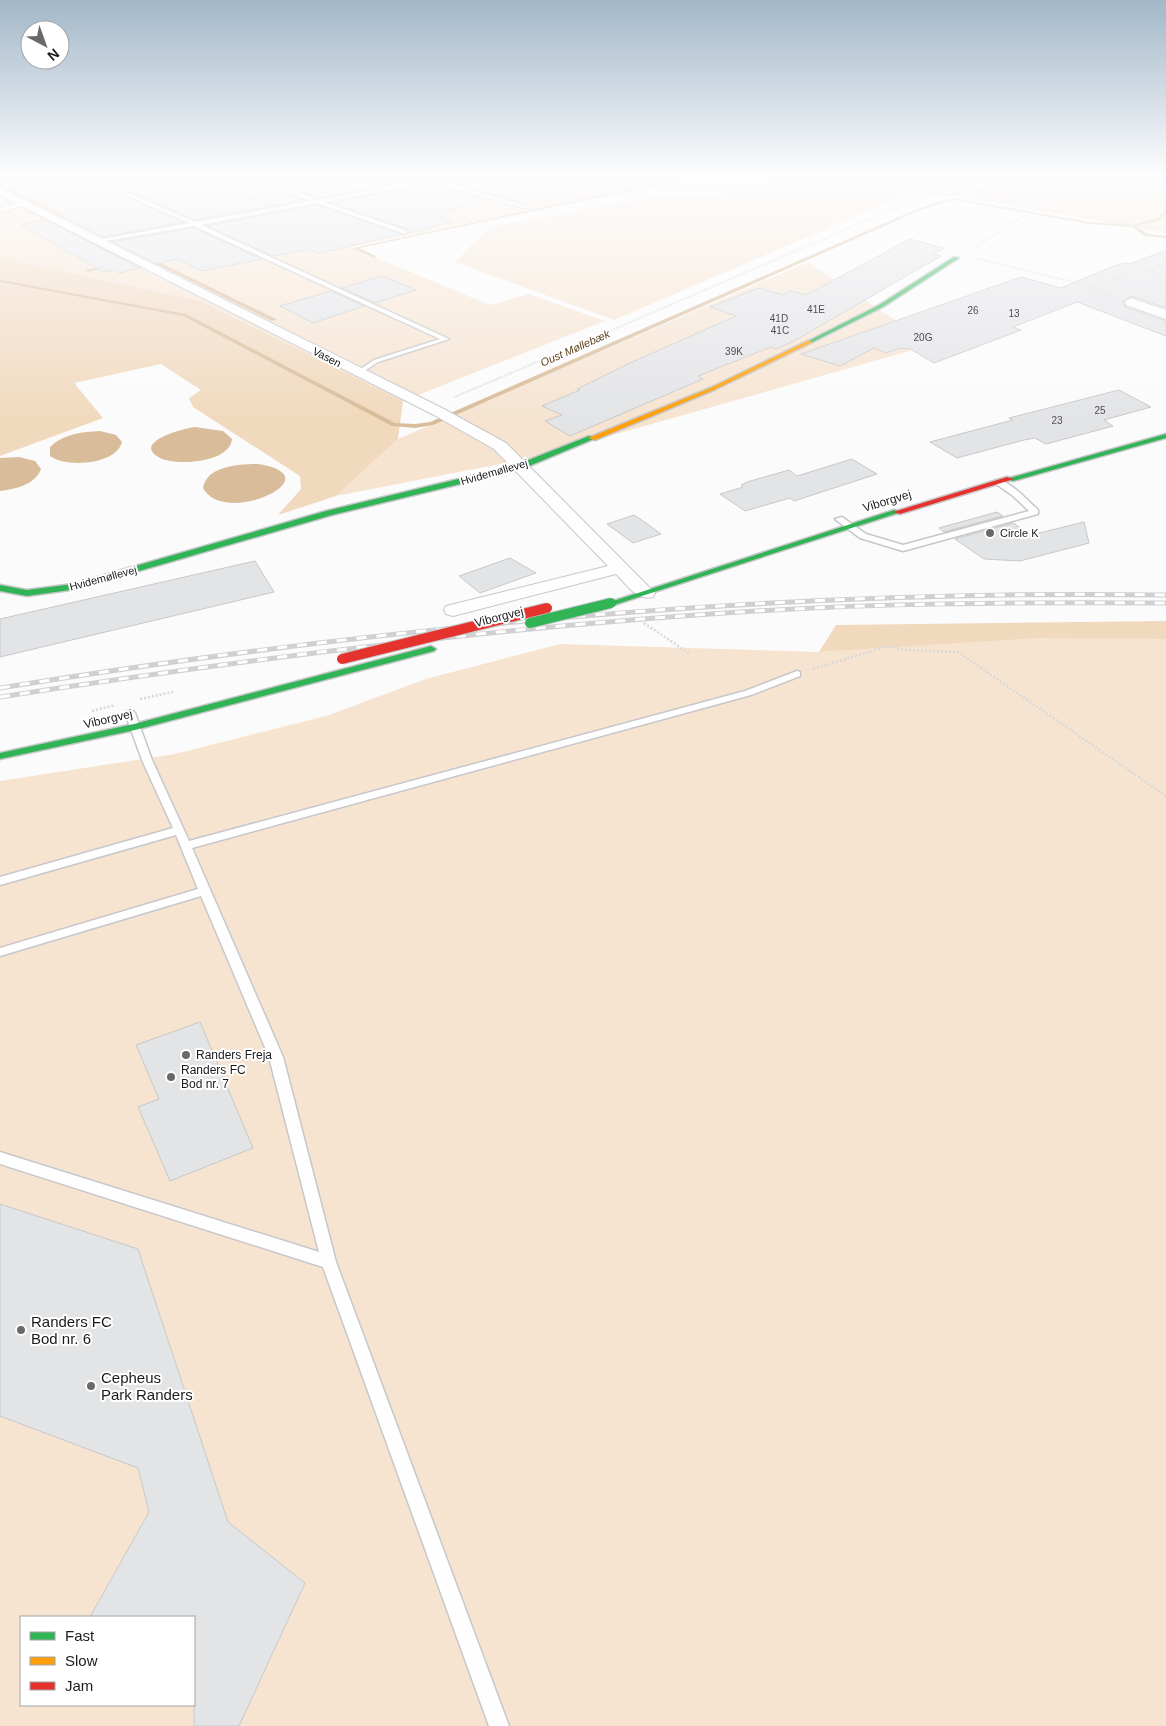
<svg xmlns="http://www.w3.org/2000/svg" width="1166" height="1726" viewBox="0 0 1166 1726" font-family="Arial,sans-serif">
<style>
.green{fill:#f6e4d1;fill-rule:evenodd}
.forest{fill:#f1d9be}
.water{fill:#d9bc99}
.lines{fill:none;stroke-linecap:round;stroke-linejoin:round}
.stream{fill:#d9bc99;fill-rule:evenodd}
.building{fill:#e3e4e6;stroke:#c7c8ca}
.lane-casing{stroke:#c7c7ca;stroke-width:3}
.street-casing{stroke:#c7c7ca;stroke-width:2}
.fast-casing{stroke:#c7c7ca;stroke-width:3}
.slow-casing{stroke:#c7c7ca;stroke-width:3}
.jam-casing{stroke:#c7c7ca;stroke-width:3}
.path-far1{stroke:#d8d8d8;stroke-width:2;stroke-dasharray:1 1;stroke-linecap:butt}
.path{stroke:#d8d8d8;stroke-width:2.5;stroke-dasharray:2 2;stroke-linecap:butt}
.lane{fill:#fefeff;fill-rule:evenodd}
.street{fill:#fefeff;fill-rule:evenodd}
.fast{fill:#30b455;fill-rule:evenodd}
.slow{fill:#ff9f0a;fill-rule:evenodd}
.jam{fill:#e5322d;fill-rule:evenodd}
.rail-casing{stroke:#d0d0d2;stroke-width:5}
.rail{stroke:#fff;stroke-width:3;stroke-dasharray:10;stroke-linecap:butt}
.fast-bridge-casing{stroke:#c7c7ca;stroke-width:12;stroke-linecap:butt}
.jam-bridge-casing{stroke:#c7c7ca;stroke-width:12;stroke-linecap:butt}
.fast-bridge{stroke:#30b455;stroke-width:10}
.jam-bridge{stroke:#e5322d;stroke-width:10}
.poi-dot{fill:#69696c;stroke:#fff;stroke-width:2}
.labels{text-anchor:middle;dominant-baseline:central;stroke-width:4;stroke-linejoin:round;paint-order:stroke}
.number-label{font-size:10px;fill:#4f4f53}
.far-water-label{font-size:11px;font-style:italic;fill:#5e4019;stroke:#fff}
.far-street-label{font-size:11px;fill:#1b1b1f;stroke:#fff}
.far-poi-label{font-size:11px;fill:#1b1b1f;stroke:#fff;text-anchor:start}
.street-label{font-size:12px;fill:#1b1b1f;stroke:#fff}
.poi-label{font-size:12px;fill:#1b1b1f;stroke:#fff;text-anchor:start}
.near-poi-label{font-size:15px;fill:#1b1b1f;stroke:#fff;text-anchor:start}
</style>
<rect width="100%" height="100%" fill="#fbfbfc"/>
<g class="green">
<polygon points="0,176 672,176 644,187 351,247 490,305 529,294 605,321 403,401 201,301 0,258"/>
<polygon points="840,176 1166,176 1166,233 958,196 930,195"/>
<polygon points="805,177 839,180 907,194 614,320 455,262 490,227 653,197 713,195"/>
<polygon points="808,262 895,320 952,339 535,457 336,496 398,439"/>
<path d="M1037,637L1166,639V1726H0V781L175,754L326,716L426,679L560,644L819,652ZM21,1617H194V1705H21Z"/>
</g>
<g class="forest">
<polygon points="0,258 201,301 403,401 398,439 336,496 278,515 301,489 300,476 193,407 189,398 201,390 161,364 74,383 103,418 0,456"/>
<polygon points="1166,621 1166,639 1037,638 819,652 836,625"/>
</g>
<g class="water">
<path d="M195,427L223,431L232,439C230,463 176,466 160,458C130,442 185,428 195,427Z"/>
<path d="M100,431L116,435L122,442C116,465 66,468 50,456V447C63,434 82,432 100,431Z"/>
<path d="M19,457L35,461L41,469C35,485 15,489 0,491V458Z"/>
<path d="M258,464C336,476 224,528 203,488C206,466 240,464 258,464Z"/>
</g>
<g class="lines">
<g class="stream">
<polygon points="671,176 677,176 649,187 359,248 376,256 374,258 353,248 648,185"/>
<polygon points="902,176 911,176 1013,196 1011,197"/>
<polygon points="0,184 74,220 75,221 72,222 0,187"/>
<polygon points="0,195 14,202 15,203 12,204 0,198"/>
<polygon points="952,198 1090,222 1133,225 1158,218 1166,209 1166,213 1161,220 1136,226 1148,234 1166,236 1166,238 1145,236 1132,227 1090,224 953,200 921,210 433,425 415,428 392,426 183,316 0,282 0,280 186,314 395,423 415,424 430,422 919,208"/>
<polygon points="23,207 25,207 129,261 87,272 87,270 123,261 23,209"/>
<polygon points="148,257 276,319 276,320 272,321 146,259"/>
</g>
</g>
<g class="building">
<polygon points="6,176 81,176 183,222 103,237 61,216 76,213 52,201 57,200"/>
<polygon points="94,176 158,176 165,179 178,176 191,176 249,199 280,192 304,200 195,220"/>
<polygon points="345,176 437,176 318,198 292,189"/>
<polygon points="460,176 539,176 539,181 521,187 524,203 446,181"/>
<polygon points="432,184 484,199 437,214 451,222 408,233 408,229 331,203"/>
<polygon points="317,205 401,234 319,253 310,249 273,256 207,226"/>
<polygon points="45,220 140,268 120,273 114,270 104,272 21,225"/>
<polygon points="194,228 261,259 202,271 176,259 157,264 112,242"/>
<polygon points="910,239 944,248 933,254 941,256 794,341 776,349 771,347 698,376 703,379 570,436 545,421 562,415 542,406 580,390 577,389 628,364 736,316 710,307 759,288 783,295 791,291 806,295"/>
<polygon points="1166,250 1166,308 1132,296 1123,301 1125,307 1166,321 1166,336 1077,302 1013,327 1021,330 934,363 909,348 904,349 901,348 886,353 874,348 840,366 801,354 1021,277 1061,288 1114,266 1125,263 1130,264"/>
<polygon points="382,276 416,290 375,303 342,288"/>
<polygon points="331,291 364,306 313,323 280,306"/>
<polygon points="1119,390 1151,407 1104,420 1113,426 1046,444 1035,438 1024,440 957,458 930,442 1013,420 1009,418"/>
<polygon points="852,459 877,474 794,501 790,498 745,511 720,494 743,487 741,485 747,482 789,470 797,476"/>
<polygon points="997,512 1003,516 944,532 939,528"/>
<polygon points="634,515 639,518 661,534 633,543 607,524"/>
<polygon points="1084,522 1089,543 1020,561 984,559 955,539 1013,523 1031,535"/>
<polygon points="510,558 536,573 480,593 459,576"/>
<polygon points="255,561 274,592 0,657 0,619"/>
<polygon points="200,1022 253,1148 170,1181 138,1107 159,1099 136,1045"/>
<polygon points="0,1204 138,1249 228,1522 305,1583 239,1726 194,1726 194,1617 90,1617 149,1512 138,1468 0,1416"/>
</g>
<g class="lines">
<g class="lane-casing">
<g id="lane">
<polygon points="83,176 89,176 195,222 311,201 243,176 250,176 318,200 448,176 458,176 439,181 529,207 524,208 432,182 324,202 407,231 405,234 317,203 201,225 449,339 378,362 358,375 356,374 356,372 374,360 440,339 194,226 100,242 102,239 189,223"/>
<polygon points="591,176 600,176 639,186 636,188"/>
<polygon points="26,202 28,205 0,212 0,208"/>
<path d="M996,480C1009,479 1029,502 1038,510V514L903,551L860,538L835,519L842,517L866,534L903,545L1029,511L1012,495L996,484Z"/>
<polygon points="797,671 800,672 800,676 751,695 192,848 283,1057 336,1262 509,1726 489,1726 323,1267 0,1164 0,1152 319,1252 269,1057 201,896 0,956 0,948 198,889 176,835 0,885 0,877 173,828 142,760 125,713 127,711 133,711 135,713 152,760 189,841 745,691"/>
</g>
</g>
<g class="street-casing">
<g id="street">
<path d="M0,188L444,409L506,443L655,593L653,597C637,601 627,585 616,574L453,616L446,614L444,610L446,606L608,566L494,449L434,415L0,195Z"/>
<polygon points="1131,298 1166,310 1166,319 1126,305 1125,302"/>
</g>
</g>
<g class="fast-casing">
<g id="fast">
<polygon points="954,257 959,258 883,307 811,343 806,342 879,305"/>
<polygon points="1166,434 1166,438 1013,481 1006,479"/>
<polygon points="589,436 596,438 522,469 332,515 77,589 27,596 0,591 0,585 27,590 73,584 326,511 516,465"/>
<polygon points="894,510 901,512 614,605 611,606 607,603"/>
<polygon points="431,646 436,649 434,651 135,730 0,759 0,753 134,724"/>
</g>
</g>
<g class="slow-casing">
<polygon id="slow" points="809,340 812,342 811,343 714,390 595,440 588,438 710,388"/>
</g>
<g class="jam-casing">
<polygon id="jam" points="1007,477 1014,479 900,514 893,512"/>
</g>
<g class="path-far1">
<polyline points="974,248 1056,196 1076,176"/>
<polyline points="974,258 1078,283 1113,295"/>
<polyline points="1150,270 1166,276"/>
<polyline points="1108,282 1140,267 1149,270 1166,263"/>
<path d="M454,397C612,331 769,262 926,195C951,193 974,197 999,201C1055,209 1110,224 1166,229"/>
</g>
<g class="path">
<polyline points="644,623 690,654"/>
<polyline points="813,669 888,646 906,650 958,652 1166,796"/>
<polyline points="140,699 173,692"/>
<polyline points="92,711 115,705"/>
</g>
<use href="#lane" class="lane"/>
<use href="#street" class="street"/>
<use href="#fast" class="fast"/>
<use href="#slow" class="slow"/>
<use href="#jam" class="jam"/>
<g class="rail-casing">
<g id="rail">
<path d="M0,688C386,626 775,589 1166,595"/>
<path d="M0,697C241,660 482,629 725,613C872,603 1019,602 1166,603"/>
</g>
</g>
<use href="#rail" class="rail"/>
<g class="fast-bridge-casing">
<polyline id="fast-bridge" points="530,623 611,603"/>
</g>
<g class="jam-bridge-casing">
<polyline id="jam-bridge" points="342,659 547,608"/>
</g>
<use href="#fast-bridge" class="fast-bridge"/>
<use href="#jam-bridge" class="jam-bridge"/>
</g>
<linearGradient id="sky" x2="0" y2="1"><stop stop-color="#a2b7c8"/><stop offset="0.42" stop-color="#fdfdfe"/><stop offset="1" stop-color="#fdfdfe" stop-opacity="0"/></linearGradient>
<rect width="1166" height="418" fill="url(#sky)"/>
<g class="poi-dot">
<circle cx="990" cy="533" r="5"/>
<circle cx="186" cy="1055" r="5"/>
<circle cx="171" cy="1077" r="5"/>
<circle cx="21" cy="1330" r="5"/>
<circle cx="91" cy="1386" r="5"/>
</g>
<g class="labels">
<g class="number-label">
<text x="816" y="309">41E</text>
<text x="973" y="310">26</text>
<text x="1014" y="313">13</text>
<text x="779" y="318">41D</text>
<text x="780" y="330">41C</text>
<text x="923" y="337">20G</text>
<text x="734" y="351">39K</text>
<text x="1100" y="410">25</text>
<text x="1057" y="420">23</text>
</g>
<g class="far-water-label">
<text transform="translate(575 348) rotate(-24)">Oust Møllebæk</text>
</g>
<g class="far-street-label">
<text transform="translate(327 357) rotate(27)">Vasen</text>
<text transform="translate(494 472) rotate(-16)">Hvidemøllevej</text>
<text transform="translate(103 578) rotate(-15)">Hvidemøllevej</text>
</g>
<g class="far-poi-label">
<text x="1000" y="533">Circle K</text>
</g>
<g class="street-label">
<text transform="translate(887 501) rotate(-17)">Viborgvej</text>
<text transform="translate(499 617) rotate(-14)">Viborgvej</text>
<text transform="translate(108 719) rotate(-13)">Viborgvej</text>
</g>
<g class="poi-label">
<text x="196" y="1055">Randers Freja</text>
<text x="181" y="1070">Randers FC<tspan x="181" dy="14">Bod nr. 7</tspan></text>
</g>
<g class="near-poi-label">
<text x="31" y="1321">Randers FC<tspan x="31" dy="17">Bod nr. 6</tspan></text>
<text x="101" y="1377">Cepheus<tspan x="101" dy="17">Park Randers</tspan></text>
</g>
</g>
<rect x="20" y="1616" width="175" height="90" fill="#ffffff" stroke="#a4a4a5"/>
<rect x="30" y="1632" width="25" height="8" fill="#30b455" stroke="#a4a4a5"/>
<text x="65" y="1641" font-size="15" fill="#1b1b1f">Fast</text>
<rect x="30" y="1657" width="25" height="8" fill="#ff9f0a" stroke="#a4a4a5"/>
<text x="65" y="1666" font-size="15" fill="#1b1b1f">Slow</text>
<rect x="30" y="1682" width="25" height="8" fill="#e5322d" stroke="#a4a4a5"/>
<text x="65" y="1691" font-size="15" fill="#1b1b1f">Jam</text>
<g transform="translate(45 45) rotate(139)"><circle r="24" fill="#ffffff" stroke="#a4a4a5"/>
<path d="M0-4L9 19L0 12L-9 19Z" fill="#69696c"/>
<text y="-8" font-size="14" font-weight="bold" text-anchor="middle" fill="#1b1b1f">N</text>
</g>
</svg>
